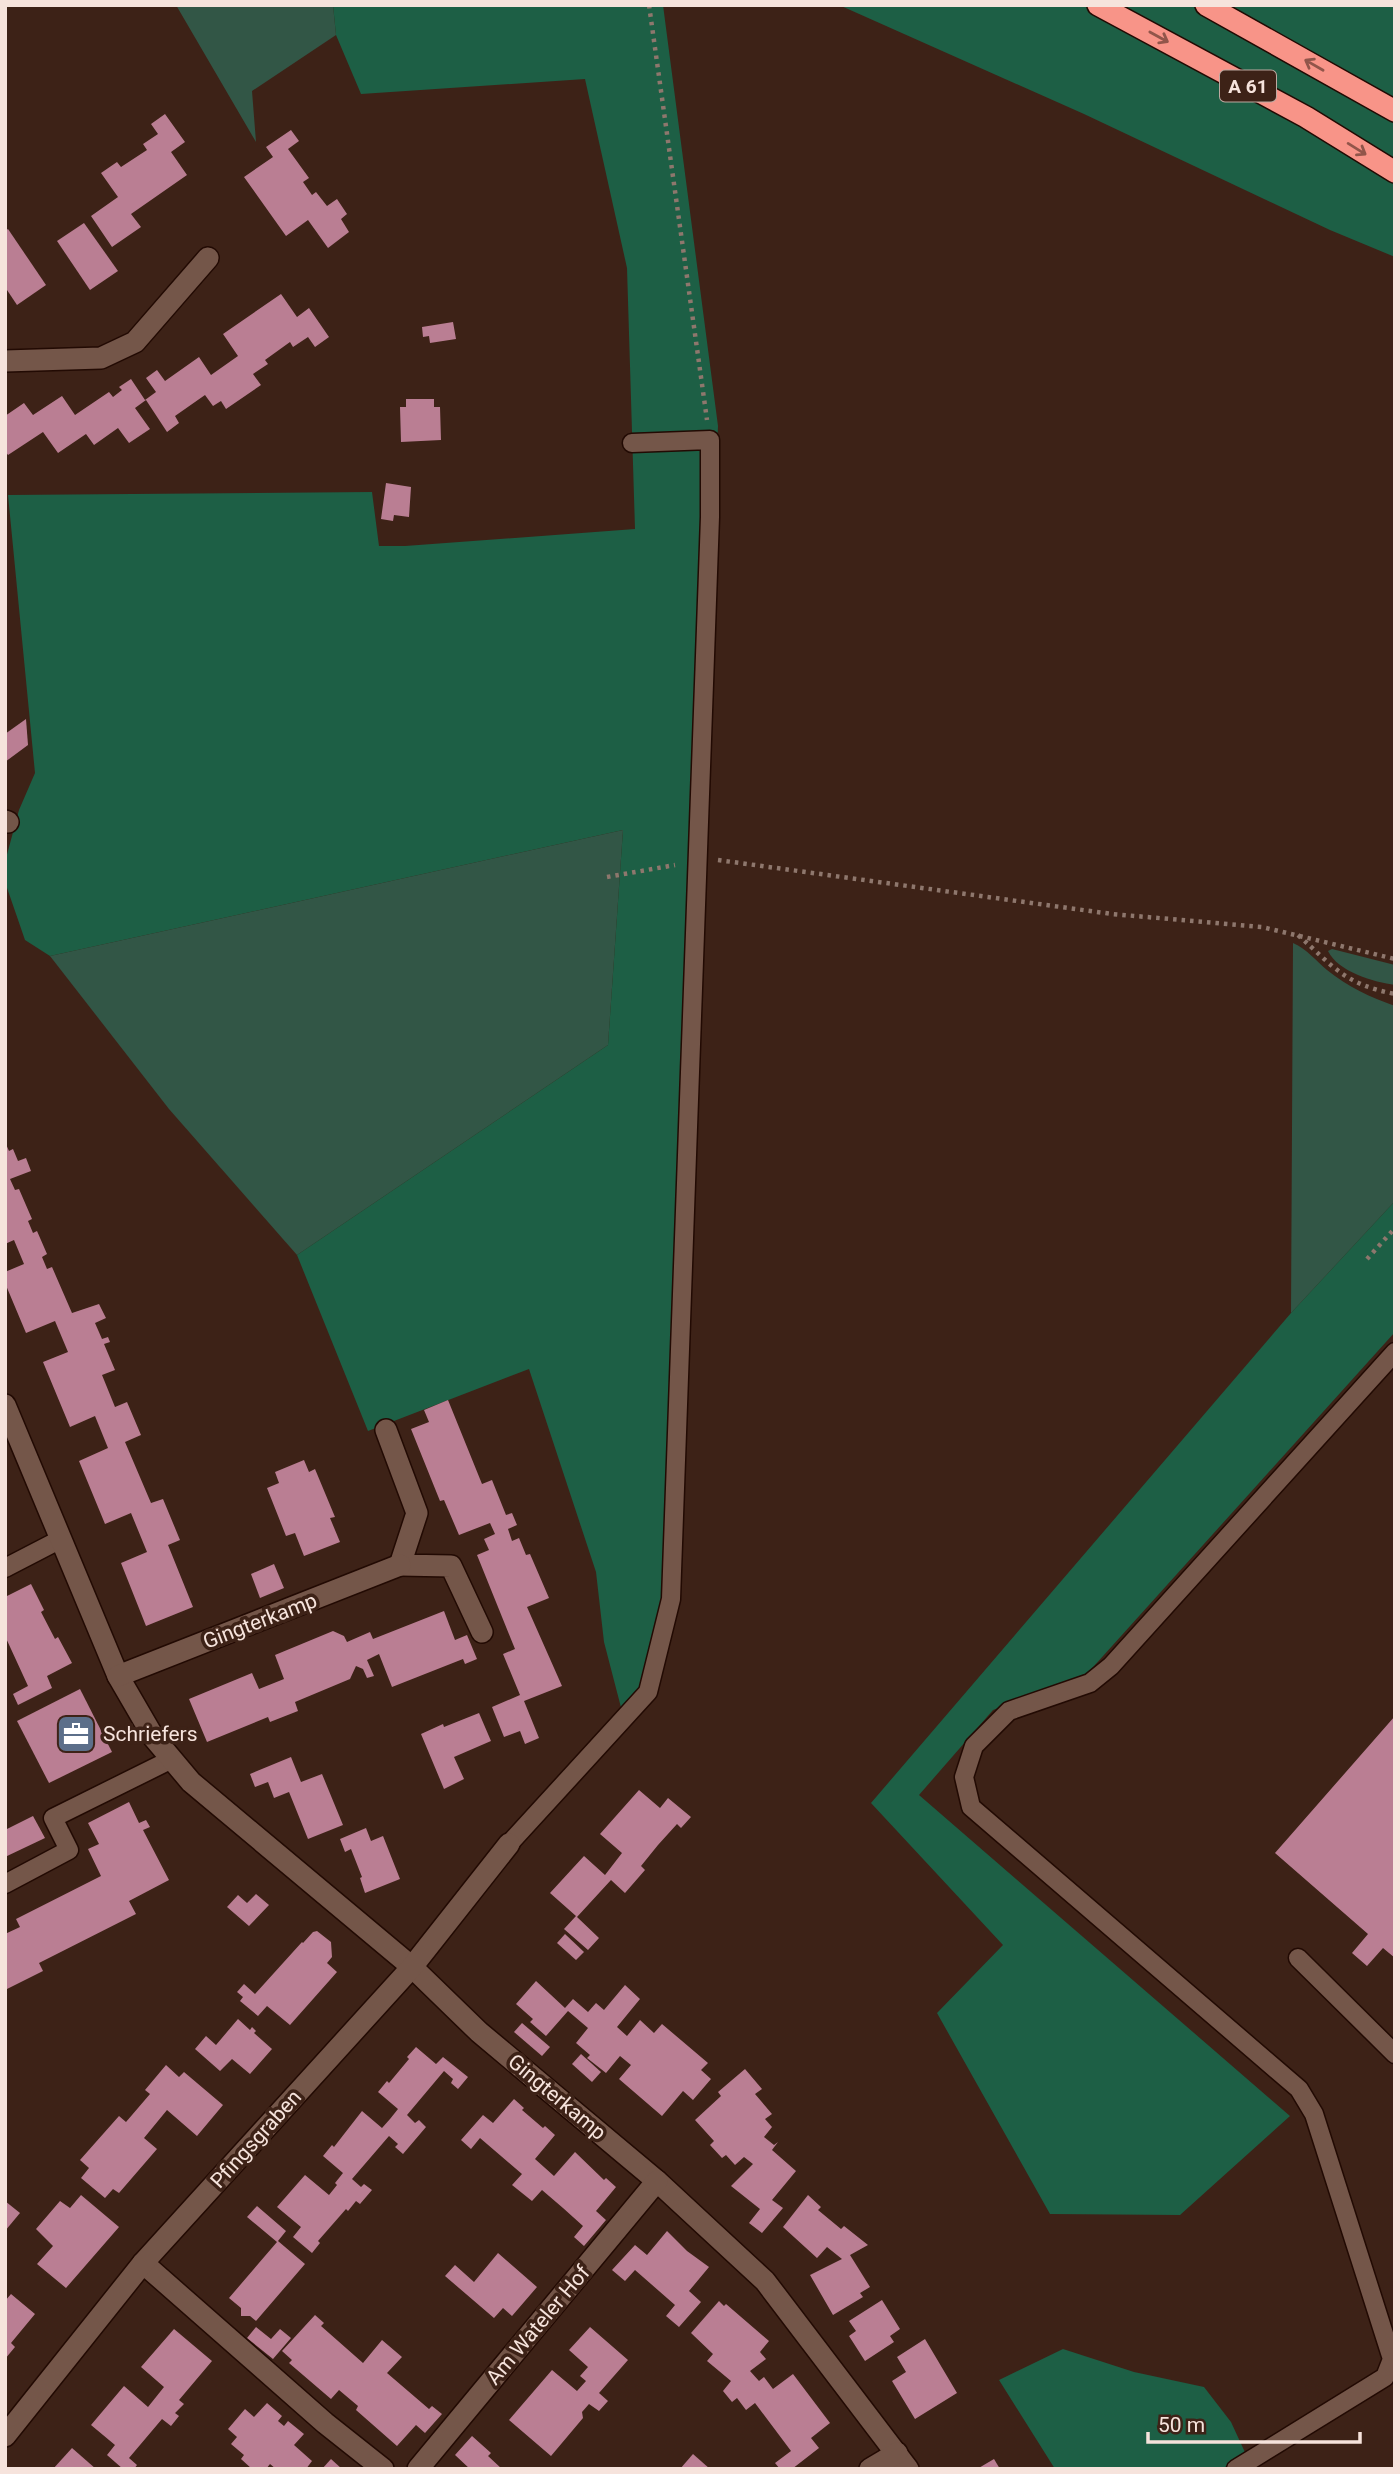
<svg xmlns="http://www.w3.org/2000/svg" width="1400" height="2474" viewBox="0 0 1400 2474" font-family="Roboto,sans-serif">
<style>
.green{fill:#325646}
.forest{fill:#1d5f45}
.building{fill:#ba7e93}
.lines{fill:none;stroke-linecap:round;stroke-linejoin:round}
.lane-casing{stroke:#220a03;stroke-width:21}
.street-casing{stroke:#220a03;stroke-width:24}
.highway-casing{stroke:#220a03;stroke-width:24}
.path{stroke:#8e776d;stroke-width:4.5;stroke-dasharray:3.5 5;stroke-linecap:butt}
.lane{stroke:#745649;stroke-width:18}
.street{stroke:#745649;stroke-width:21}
.highway{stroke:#f89488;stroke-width:21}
.oneway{stroke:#91554a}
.labels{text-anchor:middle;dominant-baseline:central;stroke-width:7;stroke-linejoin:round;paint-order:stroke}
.shield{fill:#3d2217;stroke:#bea9a1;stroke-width:2}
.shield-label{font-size:19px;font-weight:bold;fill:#f6e3dc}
.street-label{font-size:21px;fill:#f6e3dc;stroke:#3d2217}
.poi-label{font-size:21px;fill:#f6e3dc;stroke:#3d2217;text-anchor:start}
</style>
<rect width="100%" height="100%" fill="#3d2217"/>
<g class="green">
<polygon points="176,5 333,5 336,35 252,91 256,142"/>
<polygon points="623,830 608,1045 297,1255 169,1109 50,956"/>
<path d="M1293,943C1307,949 1316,961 1327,970C1348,987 1370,997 1395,1006V1201L1291,1313Z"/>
<path d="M1332,949L1395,965V985C1374,982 1338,972 1328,951Z"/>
</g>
<g class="forest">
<polygon points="333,5 663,5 718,426 698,860 671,1599 648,1692 624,1719 604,1642 596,1572 529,1369 368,1431 297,1255 608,1045 623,830 50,956 25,940 5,882 5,862 19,810 35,773 8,495 372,492 379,546 405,546 635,529 627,268 585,79 361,94 336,35"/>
<polygon points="839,5 1395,5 1395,257 1330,230 1084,114"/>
<polygon points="1395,1201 1395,1332 1085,1676 993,1710 919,1795 1290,2116 1180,2215 1050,2214 937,2013 1003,1945 871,1803 1291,1313"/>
<polygon points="1063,2349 1134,2372 1204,2387 1231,2422 1249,2461 1235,2469 1055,2469 999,2380"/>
</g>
<g class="building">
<polygon points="165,114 185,142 171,152 187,175 131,214 141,227 112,247 91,216 118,197 101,173 117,162 121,167 147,150 143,144 158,134 151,124"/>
<polygon points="291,130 299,141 288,149 309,178 303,182 312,195 316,192 327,206 337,199 347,214 341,219 349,232 328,248 308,220 286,236 244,177 273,157 266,147"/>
<polygon points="84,223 118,271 90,290 57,241"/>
<polygon points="8,229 46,285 17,305 5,287 5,231"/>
<polygon points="281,294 297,317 309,308 329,337 315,347 308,337 293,347 290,342 265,360 268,364 253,374 261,385 226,409 221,401 213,406 205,395 175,416 179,423 167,432 146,400 135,408 150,429 129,443 118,428 94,445 86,434 58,453 43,432 8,455 5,451 5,416 24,403 33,415 62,396 75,415 109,392 113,397 122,390 119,387 131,379 145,400 156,392 146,378 157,370 165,381 199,357 211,375 238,356 223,334"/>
<polygon points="453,322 456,339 430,343 429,336 423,337 422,327"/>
<polygon points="406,399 434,399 434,407 440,407 441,440 401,442 400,407 406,407"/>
<polygon points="386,483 411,487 409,517 394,515 393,521 381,519"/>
<polygon points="26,719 28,745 5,762 5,734"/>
<polygon points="5,1142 9,1151 13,1149 18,1161 26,1158 31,1171 10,1179 15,1190 19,1189 32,1219 28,1221 33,1233 37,1231 47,1254 42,1257 47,1269 52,1267 72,1313 99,1304 106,1318 95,1323 102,1339 108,1337 110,1342 104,1344 115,1370 102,1375 115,1407 127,1402 141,1435 125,1442 151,1503 163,1499 180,1540 168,1545 193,1607 146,1626 121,1563 147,1552 131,1513 105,1524 79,1461 108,1448 95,1416 70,1427 43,1362 68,1352 55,1321 26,1333 5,1283 5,1272 24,1264 14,1240 5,1244"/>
<polygon points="448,1400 482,1484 492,1480 506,1515 512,1513 517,1525 508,1529 512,1541 519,1538 526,1555 530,1554 549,1598 527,1607 562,1686 524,1701 539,1738 525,1744 520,1731 504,1737 492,1707 520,1695 503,1654 515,1649 477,1555 489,1550 484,1539 495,1534 490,1523 459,1535 444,1500 440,1501 411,1429 429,1422 424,1410"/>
<polygon points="304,1460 309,1472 315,1469 335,1517 330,1518 340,1542 304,1556 295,1533 286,1536 267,1488 279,1483 275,1472"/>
<polygon points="274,1564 284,1588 260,1598 251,1574"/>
<polygon points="31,1584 44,1610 41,1612 55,1639 58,1637 72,1663 47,1676 52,1688 18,1705 13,1694 28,1686 5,1636 5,1597"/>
<polygon points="444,1611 455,1640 467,1635 477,1659 465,1664 463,1659 392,1687 379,1654 367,1660 374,1676 367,1678 363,1669 356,1666 350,1679 295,1702 298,1711 270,1722 268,1717 207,1742 189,1699 252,1673 259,1689 284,1679 275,1655 333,1631 344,1636 347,1642 370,1632 373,1639"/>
<polygon points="80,1689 112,1752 49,1783 17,1721"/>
<polygon points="479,1713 491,1741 454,1757 464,1779 444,1789 421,1734 443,1724 444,1727"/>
<polygon points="1395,1716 1395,1958 1383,1948 1367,1966 1352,1953 1368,1934 1275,1853"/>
<polygon points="291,1757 301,1782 322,1774 343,1825 308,1839 289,1792 274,1798 268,1782 255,1787 250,1774"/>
<polygon points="639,1790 660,1808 668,1798 691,1817 681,1828 677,1824 658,1845 641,1866 645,1870 625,1893 611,1880 577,1917 599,1938 588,1950 564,1929 576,1916 550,1893 584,1856 605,1875 622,1853 600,1834"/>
<polygon points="129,1802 139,1823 146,1820 150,1827 143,1830 169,1880 129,1901 136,1914 39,1963 43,1971 5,1990 5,1934 20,1927 16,1919 101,1876 88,1849 99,1844 88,1823"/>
<polygon points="33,1816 45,1838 5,1857 5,1830"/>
<polygon points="366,1828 371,1841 383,1836 400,1879 365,1893 360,1878 362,1877 351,1849 345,1852 340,1839"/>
<polygon points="256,1894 269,1905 249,1926 227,1907 238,1895 247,1903"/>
<polygon points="317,1931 331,1942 332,1957 327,1963 337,1972 290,2025 267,2006 258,2016 240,2001 243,1997 237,1992 244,1984 255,1994 302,1942 303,1943 313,1932"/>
<polygon points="565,1934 584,1952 576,1960 557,1943"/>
<polygon points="536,1981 565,2008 573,1999 588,2012 596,2003 604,2010 625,1985 640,1999 617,2027 627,2036 640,2020 654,2033 662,2024 708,2063 701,2070 711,2079 693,2100 683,2091 662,2116 619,2079 631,2065 620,2056 606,2073 587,2058 590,2055 576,2043 588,2028 568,2011 546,2036 530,2022 533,2019 516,2004"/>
<polygon points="238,2019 250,2030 252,2027 256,2031 254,2033 272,2049 250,2074 232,2059 220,2071 195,2049 206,2036 216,2045"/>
<polygon points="522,2023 550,2047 542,2056 514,2032"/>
<polygon points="416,2047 436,2064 443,2057 468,2077 458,2089 451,2083 453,2079 444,2071 407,2115 415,2123 419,2120 426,2127 403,2154 395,2147 398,2144 389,2136 352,2179 361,2187 364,2184 372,2190 360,2204 356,2201 348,2211 346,2209 318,2241 320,2243 312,2253 293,2237 301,2227 277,2207 305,2175 329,2195 337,2185 335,2183 343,2173 323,2156 332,2145 334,2147 362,2111 382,2128 390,2119 398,2109 378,2092 387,2081 389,2083 409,2059 407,2057"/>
<polygon points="581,2054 601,2072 592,2082 572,2064"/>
<polygon points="166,2065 179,2077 184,2072 223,2105 197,2136 167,2110 144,2138 157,2149 119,2193 113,2189 105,2198 81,2178 89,2168 80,2160 119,2116 126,2122 150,2094 145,2090"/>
<polygon points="745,2069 762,2089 755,2094 772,2114 765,2119 772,2127 764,2137 774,2145 778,2142 772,2150 796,2171 772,2200 783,2208 762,2233 749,2223 760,2209 731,2186 753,2164 744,2157 735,2165 726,2155 722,2158 710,2145 714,2141 695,2120 721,2096 718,2092"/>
<polygon points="514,2099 524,2108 522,2110 543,2128 545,2126 555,2135 535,2159 554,2176 575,2152 604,2180 606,2178 616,2187 596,2211 606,2220 584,2246 574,2237 583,2226 563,2208 542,2190 532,2201 512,2185 522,2174 480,2138 471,2149 461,2140 483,2115 493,2123"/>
<polygon points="81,2195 119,2227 66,2288 37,2264 53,2246 36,2229 60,2201 70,2208"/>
<polygon points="808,2195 821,2207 818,2210 841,2229 844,2226 868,2245 850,2255 870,2287 860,2293 863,2297 833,2315 810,2275 842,2259 827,2247 817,2258 783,2227"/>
<polygon points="5,2201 20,2213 5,2231"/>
<polygon points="257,2206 286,2231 278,2241 305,2264 256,2321 250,2316 241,2316 241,2308 229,2298 277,2242 247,2217"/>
<polygon points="667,2231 687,2251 709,2267 689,2291 701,2302 679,2327 666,2316 675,2305 635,2270 625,2281 612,2270 635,2245 647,2255"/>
<polygon points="498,2253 537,2287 512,2316 503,2308 494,2318 445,2276 455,2265 474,2282"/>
<polygon points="11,2294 35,2314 11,2343 15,2347 5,2359 5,2301"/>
<polygon points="882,2300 900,2329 890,2336 894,2342 865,2361 849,2336 856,2331 849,2321"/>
<polygon points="719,2301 724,2306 726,2304 769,2341 760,2352 766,2359 750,2371 759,2381 764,2377 773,2389 793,2374 830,2423 811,2438 819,2448 792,2469 780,2469 775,2463 791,2451 755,2403 746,2410 737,2398 732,2402 723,2391 731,2381 707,2361 713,2354 691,2333"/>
<polygon points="315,2315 324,2323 321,2326 363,2363 382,2340 402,2357 387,2373 429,2409 432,2406 442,2414 425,2433 416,2425 397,2446 356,2410 358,2406 339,2390 331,2399 289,2363 292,2360 282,2351"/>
<polygon points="256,2327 271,2339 280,2329 291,2338 273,2359 247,2338"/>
<polygon points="590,2327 628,2360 599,2393 608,2401 599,2411 589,2404 582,2412 583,2418 551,2456 509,2420 552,2370 577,2391 586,2381 580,2376 588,2367 569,2350"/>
<polygon points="174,2329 212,2361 179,2400 184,2404 175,2413 179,2416 171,2426 162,2419 129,2458 137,2465 134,2469 123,2469 107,2455 115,2445 91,2425 124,2386 148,2407 164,2387 141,2367"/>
<polygon points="925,2339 957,2393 915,2419 892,2381 906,2372 897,2357"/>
<polygon points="267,2403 282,2416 278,2421 284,2426 288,2421 304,2434 294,2445 312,2461 306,2469 276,2469 270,2464 266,2469 252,2469 241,2459 244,2455 231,2444 237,2437 228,2429 245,2409 254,2417"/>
<polygon points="472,2436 491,2453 488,2456 502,2469 470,2469 455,2455"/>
<polygon points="72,2448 96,2469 53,2469"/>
<polygon points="693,2454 710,2469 680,2469"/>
<polygon points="331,2459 342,2469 322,2469"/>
<polygon points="994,2459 1000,2469 977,2469"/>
</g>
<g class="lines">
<g class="lane-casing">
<g id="lane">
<polyline points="5,1568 61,1539"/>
<polyline points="509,1844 648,1692 671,1599 710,517 710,440 632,443"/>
<polyline points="5,1884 69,1850 53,1818 172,1759"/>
<polyline points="1298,1958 1395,2054"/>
<polyline points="1236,2469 1385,2377 1392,2359 1314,2114 1299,2089 971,1807 964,1777 974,1746 1009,1711 1090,1683 1111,1666 1395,1352"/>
</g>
</g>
<g class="street-casing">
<g id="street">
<polyline points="5,361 101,358 135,342 208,258"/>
<polyline points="5,821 8,822"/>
<polyline points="5,1405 118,1676 154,1738 191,1782 412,1967 479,2032 657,2181 765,2281 908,2469"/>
<polyline points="386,1430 417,1513 400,1565 451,1566 482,1632"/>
<polyline points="118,1676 400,1565"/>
<polyline points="143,2263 325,2423 383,2469"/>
<polyline points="5,2436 143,2263 412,1967 509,1844"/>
<polyline points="418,2469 657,2181"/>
<polyline points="870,2469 897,2453"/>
</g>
</g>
<g class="highway-casing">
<g id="highway">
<polyline points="1098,5 1306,117 1395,172"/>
<polyline points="1206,5 1395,111"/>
</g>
</g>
<g class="path">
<polyline points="649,5 707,420"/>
<polyline points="718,860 1112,914 1262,927 1395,959"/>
<polyline points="607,877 675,865"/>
<path d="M1298,935C1334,967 1344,984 1395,994"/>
<polyline points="1367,1259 1395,1228"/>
</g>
<use href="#lane" class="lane"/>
<use href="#street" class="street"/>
<use href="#highway" class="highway"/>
</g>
<defs><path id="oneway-shaft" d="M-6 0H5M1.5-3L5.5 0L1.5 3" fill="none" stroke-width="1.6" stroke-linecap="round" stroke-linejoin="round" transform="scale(1.75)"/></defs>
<g class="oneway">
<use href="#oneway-shaft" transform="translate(1159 37) rotate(29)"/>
<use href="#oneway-shaft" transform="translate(1314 65) rotate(-150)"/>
<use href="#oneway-shaft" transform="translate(1357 149) rotate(32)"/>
</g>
<defs>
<g id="office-square" transform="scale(2.0125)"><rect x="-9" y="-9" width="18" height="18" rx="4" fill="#5c6f8a" stroke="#3d2217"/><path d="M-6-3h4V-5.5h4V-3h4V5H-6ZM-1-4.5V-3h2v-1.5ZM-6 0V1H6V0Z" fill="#fff"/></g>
</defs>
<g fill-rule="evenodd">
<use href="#office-square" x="76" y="1734"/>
</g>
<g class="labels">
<rect class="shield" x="1220" y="70.5" width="56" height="31" rx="5"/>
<g class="shield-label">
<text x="1248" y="86">A 61</text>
</g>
<g class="street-label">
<text transform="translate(260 1621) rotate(-21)">Gingterkamp</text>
<text transform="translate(557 2097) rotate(40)">Gingterkamp</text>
<text transform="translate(256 2139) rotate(-48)">Pfingsgraben</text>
<text transform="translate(538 2325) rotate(-50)">Am Wateler Hof</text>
</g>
<g class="poi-label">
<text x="103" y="1734">Schriefers</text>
</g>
</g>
<rect width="1400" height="2474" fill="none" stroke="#f6e3dc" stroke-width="14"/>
<path d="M1148 2432v10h212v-10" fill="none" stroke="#f6e3dc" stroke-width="3.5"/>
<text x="1158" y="2432" font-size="21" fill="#f6e3dc" stroke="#3d2217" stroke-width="5" paint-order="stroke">50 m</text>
</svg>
